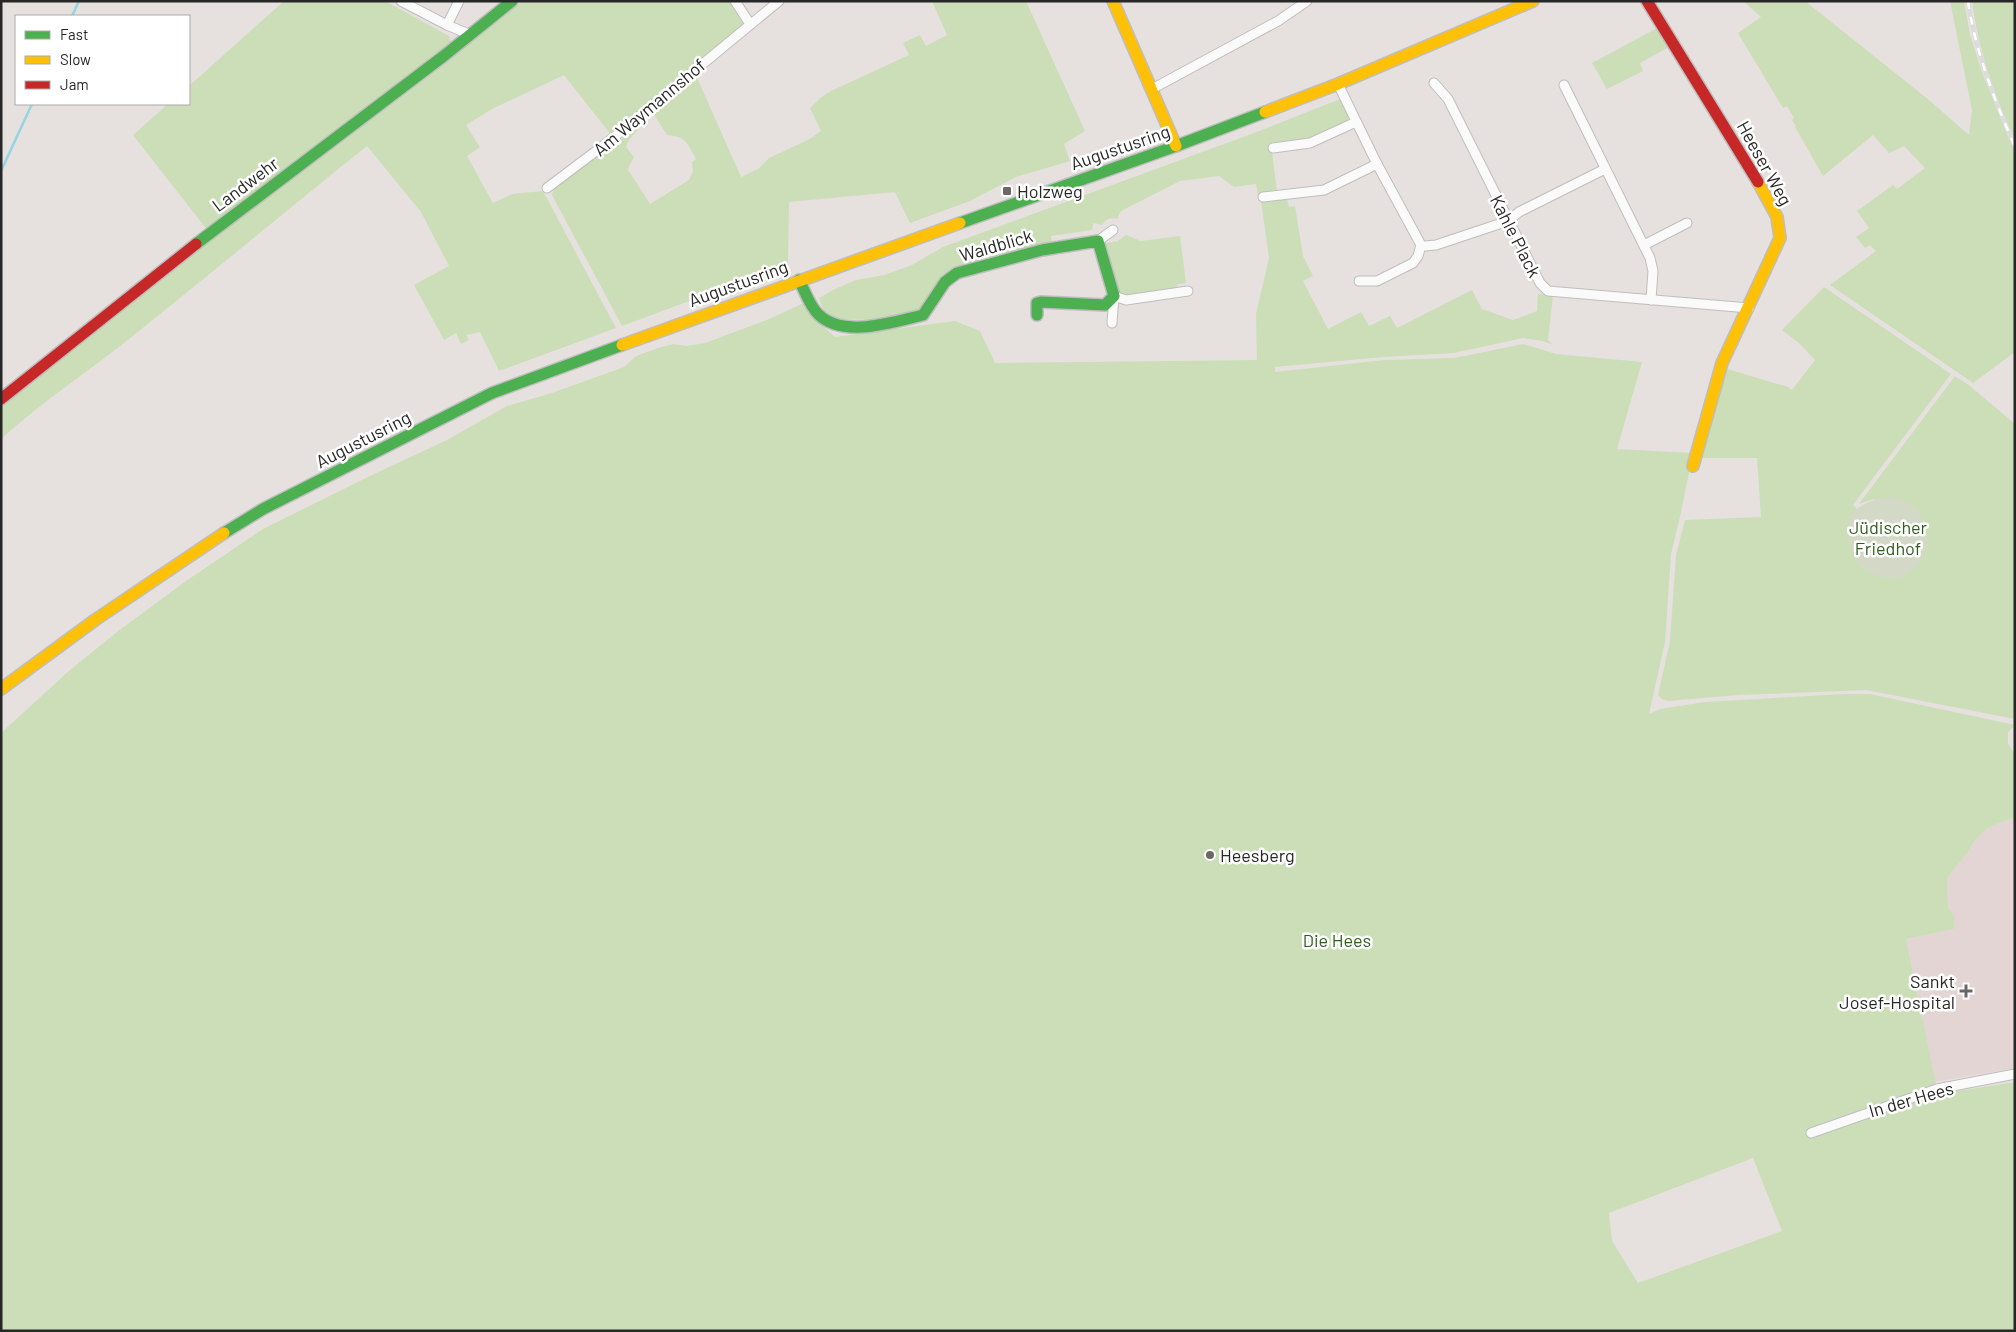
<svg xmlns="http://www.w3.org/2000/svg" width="2016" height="1332" viewBox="0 0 2016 1332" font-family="Barlow,sans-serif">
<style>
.medical{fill:#e4d5d5}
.green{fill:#cbdeb8;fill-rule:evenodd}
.cemetery{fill:#d3d9c6}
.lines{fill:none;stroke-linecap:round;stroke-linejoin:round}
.stream{stroke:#96d4e3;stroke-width:2.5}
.street-casing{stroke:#bfbebf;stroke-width:11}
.fast-casing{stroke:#bfbebf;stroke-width:14}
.slow-casing{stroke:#bfbebf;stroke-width:14}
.jam-casing{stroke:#bfbebf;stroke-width:14}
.street{stroke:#fbfafa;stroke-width:9}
.fast{stroke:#4caf50;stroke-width:11}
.slow{stroke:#ffc107;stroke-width:11}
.jam{stroke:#c62828;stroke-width:11}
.rail-casing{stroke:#dcdcdd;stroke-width:4.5}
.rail{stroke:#fff;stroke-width:2.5;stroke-dasharray:8;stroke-linecap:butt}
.poi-dot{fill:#6a6867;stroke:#fff;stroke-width:2}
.labels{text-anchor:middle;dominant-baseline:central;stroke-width:5;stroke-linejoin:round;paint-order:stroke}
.street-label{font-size:18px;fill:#272727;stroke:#fff}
.poi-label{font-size:18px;fill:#272727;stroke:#fff;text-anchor:start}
.park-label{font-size:18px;fill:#305e1e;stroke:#fff}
</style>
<rect width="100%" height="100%" fill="#e6e1de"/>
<polygon class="medical" points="2015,817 2015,1068 1935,1082 1906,939 1954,929 1955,918 1948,907 1947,878 1967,853 1976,839 1989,827"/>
<g class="green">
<polygon points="284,1 385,1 449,36 451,42 422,69 208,231 133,135 168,104 189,104 189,86"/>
<path d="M523,1H731L743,19L744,25L612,136L564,75L494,108L466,125L480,147L467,156L493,203L512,194L543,191L616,328L499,371L480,332L466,335L469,340L461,344L456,333L444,340L414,285L449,266L421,212L367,146C292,206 219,267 144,327C97,366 46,398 1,439V402L180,259Z"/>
<path d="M932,1H1026L1085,131L1064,144L1070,161L1016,177L970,201L910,223L895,192L789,202L788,266L781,267L622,326L552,195L554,187L634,124H640C637,134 629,137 626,147L634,157L629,166L628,170L650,204L689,180L693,171L692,162L696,159C687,143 687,137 667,135L651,110L695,73L741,177L758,169L769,158L808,140L821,131L810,108L820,98L831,91L909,55L903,43L920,35L926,46L947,35Z"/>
<polygon points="1743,1 1805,1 1929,100 1969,135 1972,110 1950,1 1964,1 1970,35 1983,75 2015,152 2015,352 1973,383 1830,285 1876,251 1870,245 1865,248 1856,237 1869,228 1857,211 1893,185 1897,189 1925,168 1904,146 1889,153 1873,135 1823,176 1795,127 1796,126 1792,120 1794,118 1787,106 1783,108 1738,33 1761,17"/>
<path d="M1972,1H2015V139C1994,97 1978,48 1972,1Z"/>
<polygon points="1659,27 1671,46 1640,63 1643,71 1607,89 1592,63"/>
<path d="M1340,99L1349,113L1348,120L1316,138L1272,152L1277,192L1258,195L1256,184L1234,187L1219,176L1180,181L1121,211L1117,219C1110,217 1106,219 1102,225L1093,223L1092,230L1051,236L1052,242L1002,254L953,270L922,310C903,315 845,326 829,315C824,311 821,305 819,298L835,289L856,280L884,275L912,265L943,247L1254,133Z"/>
<path d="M1280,197L1287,199L1289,207L1295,206L1303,256L1313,276L1303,281L1328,329L1361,312L1369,326L1390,316L1397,328L1472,290L1482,309L1513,320L1537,311L1538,294L1553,295L1548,340L1553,345L1543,341L1523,338L1454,353L1384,357L1275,367V372L1384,360L1455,358L1523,344L1556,354L1642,362L1617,449L1693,453L1680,517L1671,554L1665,642L1649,714L1660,709L1705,702L1843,694H1870L2015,725L2008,732V744L2015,754V817L1989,827L1976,839L1967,853L1947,878L1948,907L1955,918L1954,929L1906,939L1938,1094L2015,1082V1331H1V733L70,670L117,632L186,581L263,529L372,475L447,440L507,406L552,393L624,367L636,356L661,347L673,344L687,346L705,343L769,319L806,302L817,321L835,337L955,321L980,331L995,363L1257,360L1256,314L1269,258L1261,200ZM1753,1158L1782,1231L1638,1283L1612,1241L1609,1213Z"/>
<polygon points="1126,235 1141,241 1180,236 1186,283 1178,284 1176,289 1126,296 1118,294 1104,246 1106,243 1118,241"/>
<path d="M1824,287L1951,374L1853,505L1857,509L1850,520L1857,563C1872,574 1884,579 1902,576L1874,499L1859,504L1955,376L1970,386L2015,424V719L1866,690L1739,695L1668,701L1662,699L1658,695L1670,641L1676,555L1685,520L1761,517L1757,458H1699L1724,368L1788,387L1792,390L1815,360L1800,344L1782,330Z"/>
</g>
<path class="cemetery" d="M1889,497C1895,498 1902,499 1907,502C1947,527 1920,589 1881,577C1872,574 1864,568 1857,563C1841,525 1845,504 1889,497Z"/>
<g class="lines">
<g class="stream">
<polyline points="72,16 79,1"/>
<polyline points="1,171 32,104"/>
</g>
<g class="street-casing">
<g id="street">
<polyline points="401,1 447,25 471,35"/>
<polyline points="735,1 750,24"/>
<polyline points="447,25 459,1"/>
<polyline points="1434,83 1448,99 1540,283 1548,291 1749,308"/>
<polyline points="1338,84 1377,164 1421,245 1425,246 1436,245 1508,221 1519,212 1605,169"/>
<polyline points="1564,85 1650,258 1653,271 1651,300"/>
<polyline points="1152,89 1278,21 1307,1"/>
<polyline points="1273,148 1310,143 1356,122"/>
<polyline points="547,188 608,142 779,1"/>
<polyline points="1263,197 1324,190 1377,164"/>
<polyline points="1098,241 1113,230"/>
<polyline points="1644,245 1687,223"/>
<polyline points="1359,281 1377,281 1413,263 1418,256 1421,245"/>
<polyline points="1112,323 1114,296 1126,300 1188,291"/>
<polyline points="1811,1133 1937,1089 2015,1074"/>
</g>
</g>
<g class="fast-casing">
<g id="fast">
<polyline points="960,223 1176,146 1265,112"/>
<polyline points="196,244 445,55 512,1"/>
<path d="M799,280C805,291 809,305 818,314C843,339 893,322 923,315L945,282L957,273L1042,250L1098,241L1114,296L1105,305L1041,302L1037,303V315"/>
<polyline points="224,533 263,509 492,393 622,345"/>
</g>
</g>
<g class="slow-casing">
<g id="slow">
<polyline points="1113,1 1176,146"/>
<polyline points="1265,112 1338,84 1533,1"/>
<polyline points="622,345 960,223"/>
<polyline points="1693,466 1722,363 1780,238 1777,217 1758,182"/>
<polyline points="1,689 95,620 224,533"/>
</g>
</g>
<g class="jam-casing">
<g id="jam">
<polyline points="1647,1 1758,182"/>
<polyline points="1,399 196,244"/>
</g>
</g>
<use href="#street" class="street"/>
<use href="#fast" class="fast"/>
<use href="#slow" class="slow"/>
<use href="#jam" class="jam"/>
<g class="rail-casing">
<path id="rail" d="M1968,1C1975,51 1995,101 2015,147"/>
</g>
<use href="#rail" class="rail"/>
</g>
<g class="poi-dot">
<rect x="1002" y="186" width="10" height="10" rx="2.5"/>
<circle cx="1210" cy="855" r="5"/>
<path d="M1963.5 983.5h5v5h5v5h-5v5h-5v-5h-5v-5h5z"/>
</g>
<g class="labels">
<g class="street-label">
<text transform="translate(649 107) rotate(-40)">Am Waymannshof</text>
<text transform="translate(1120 147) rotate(-19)">Augustusring</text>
<text transform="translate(1765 163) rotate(61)">Heeser Weg</text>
<text transform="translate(245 184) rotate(-37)">Landwehr</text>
<text transform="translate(1516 236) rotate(63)">Kahle Plack</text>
<text transform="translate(996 245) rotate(-16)">Waldblick</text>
<text transform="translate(738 283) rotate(-20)">Augustusring</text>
<text transform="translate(363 439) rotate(-27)">Augustusring</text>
<text transform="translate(1911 1099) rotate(-16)">In der Hees</text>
</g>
<g class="poi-label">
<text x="1017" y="191">Holzweg</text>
<text x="1220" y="855">Heesberg</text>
<text x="1955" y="981" text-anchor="end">Sankt<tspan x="1955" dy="21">Josef-Hospital</tspan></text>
</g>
<g class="park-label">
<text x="1888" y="527">Jüdischer<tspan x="1888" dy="21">Friedhof</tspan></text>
<text x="1337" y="940">Die Hees</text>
</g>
</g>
<rect width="2016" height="1332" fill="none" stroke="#272727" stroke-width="5"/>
<rect x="15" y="15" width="175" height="90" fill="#ffffff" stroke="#a9a9a9"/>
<rect x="25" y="31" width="25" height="8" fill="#4caf50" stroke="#a9a9a9"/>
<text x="60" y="40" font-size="15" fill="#272727">Fast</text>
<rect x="25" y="56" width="25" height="8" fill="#ffc107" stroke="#a9a9a9"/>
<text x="60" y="65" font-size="15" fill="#272727">Slow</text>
<rect x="25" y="81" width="25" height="8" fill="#c62828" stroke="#a9a9a9"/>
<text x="60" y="90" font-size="15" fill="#272727">Jam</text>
</svg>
